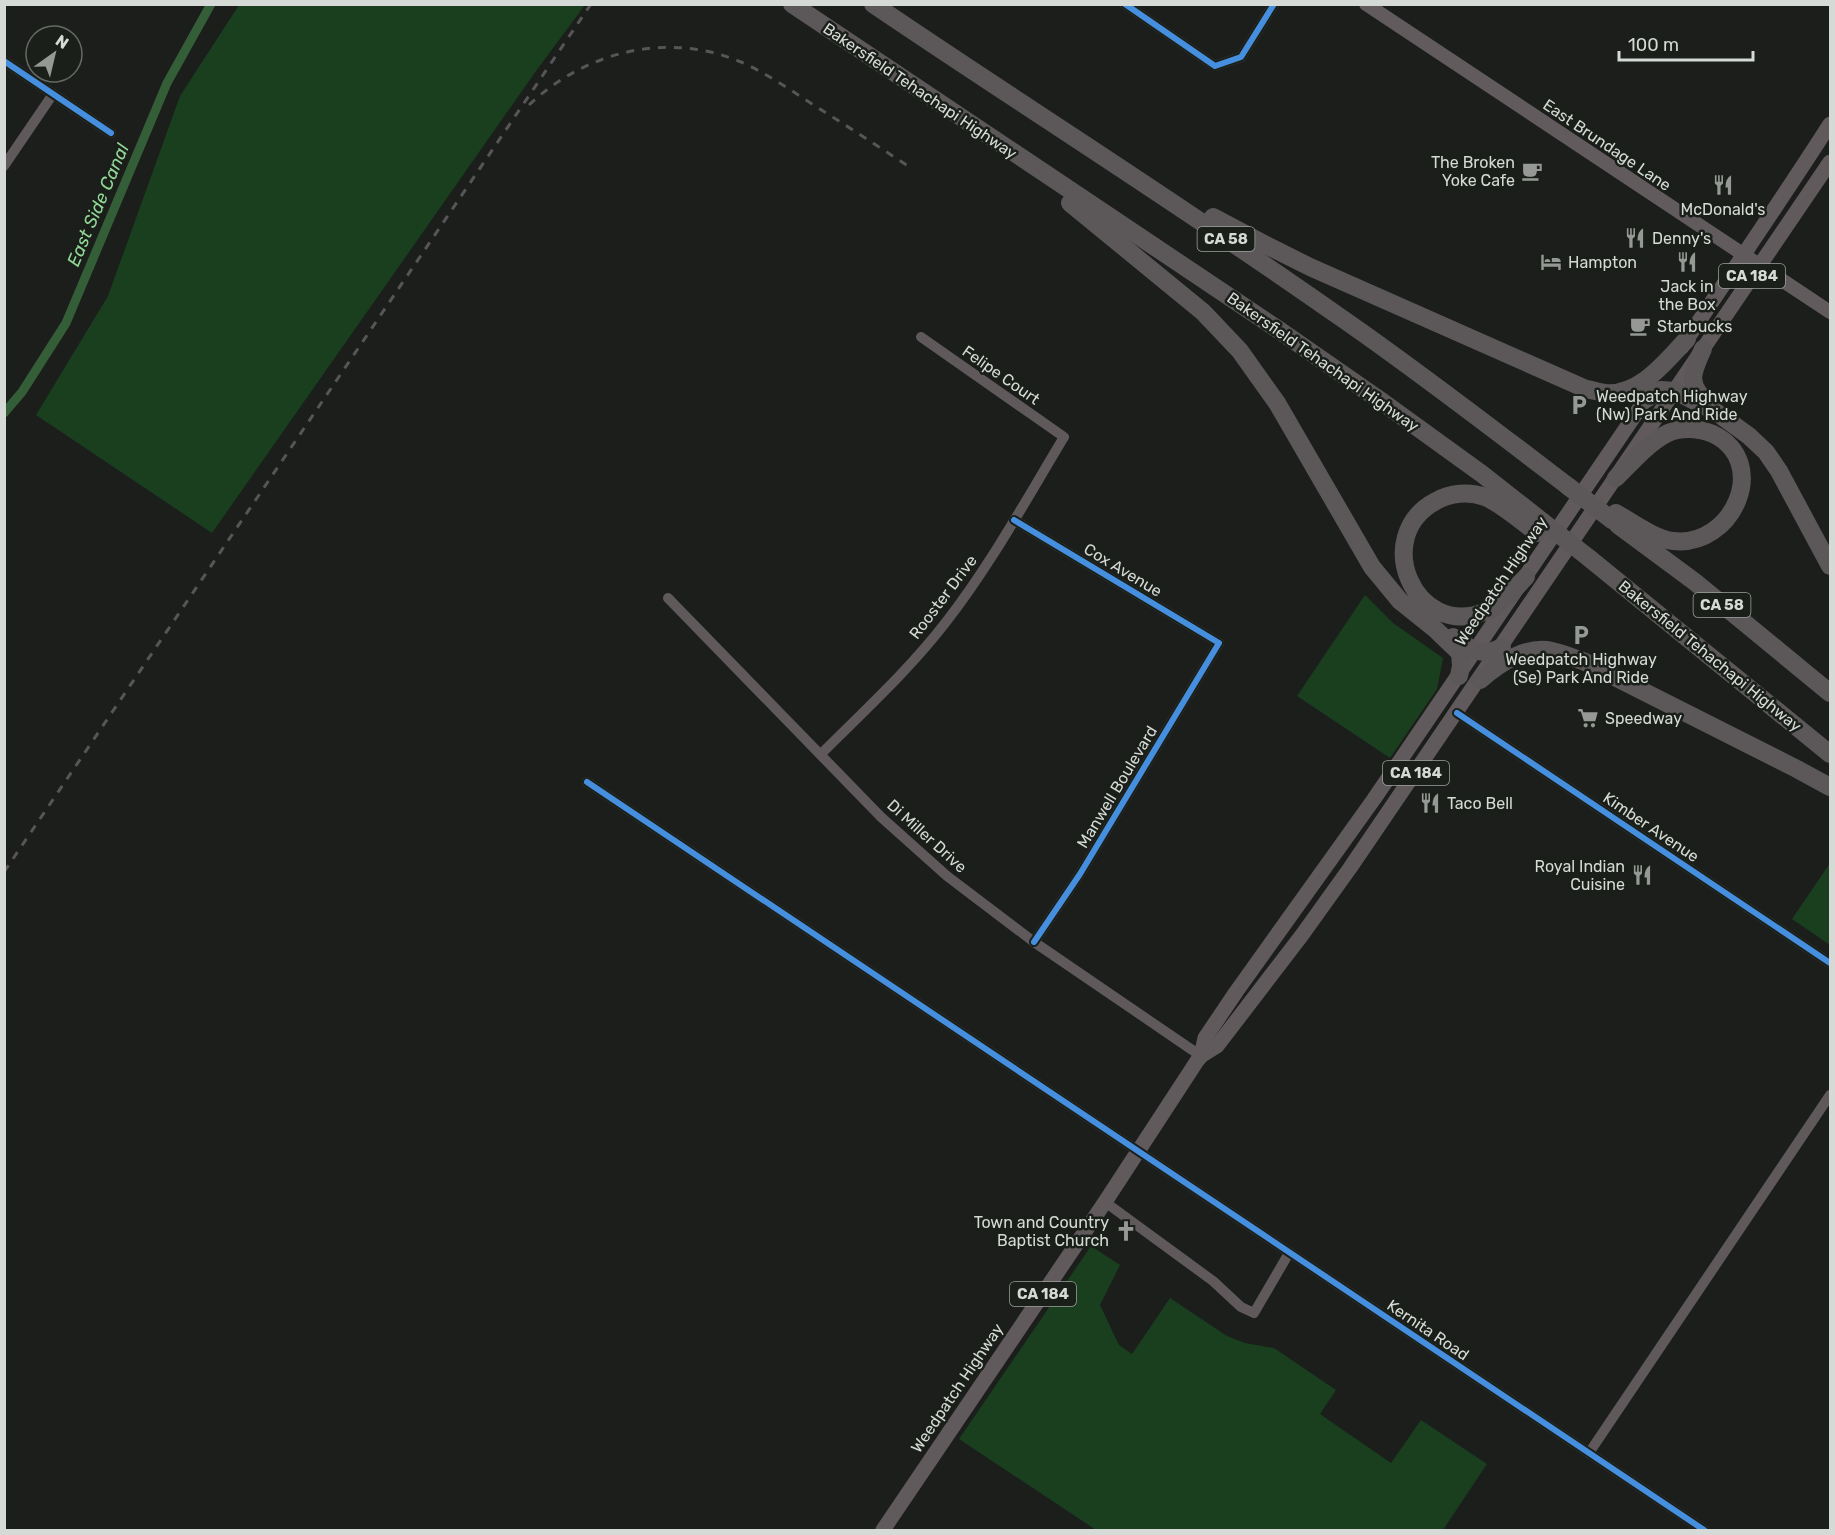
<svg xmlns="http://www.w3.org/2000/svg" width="1835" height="1535" viewBox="0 0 1835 1535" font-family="Rubik,sans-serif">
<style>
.green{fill:#193f1e}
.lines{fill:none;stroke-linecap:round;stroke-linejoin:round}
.canal{stroke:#345e38;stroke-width:9}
.minor{stroke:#60595c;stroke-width:10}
.secondary{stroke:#625b5e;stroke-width:14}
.primary{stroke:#615a5c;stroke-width:15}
.motorway{stroke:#5c5759;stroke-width:18}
.rail{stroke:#575556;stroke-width:3;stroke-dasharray:8 8;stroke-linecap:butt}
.motorway-bridge{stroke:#5c5759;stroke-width:18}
.cycleway-casing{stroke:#1a1f1a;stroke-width:10}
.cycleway{stroke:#468fdf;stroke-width:6}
.labels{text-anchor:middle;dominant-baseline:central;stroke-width:5;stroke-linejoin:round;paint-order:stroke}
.shield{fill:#1a1f1a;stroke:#9ea29e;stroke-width:1.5}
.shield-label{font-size:15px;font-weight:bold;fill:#d6dad6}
.street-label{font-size:16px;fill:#d6dad6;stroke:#1a1f1a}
.poi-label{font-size:16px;fill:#d6dad6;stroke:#1a1f1a;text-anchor:start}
.water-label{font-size:18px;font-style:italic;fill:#92d797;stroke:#1a1f1a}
</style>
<rect width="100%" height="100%" fill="#1b1e1b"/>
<g class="green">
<polygon points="239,5 585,5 536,71 212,533 36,415 108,296 180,96"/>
<polygon points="1365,595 1393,623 1443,658 1437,689 1390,758 1297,696"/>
<polygon points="1830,863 1830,945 1792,919"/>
<polygon points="1091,1246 1120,1265 1100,1305 1119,1345 1132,1354 1170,1298 1227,1336 1245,1343 1274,1348 1336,1390 1320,1414 1391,1463 1421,1420 1487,1464 1443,1530 1096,1530 959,1439"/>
</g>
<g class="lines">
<polyline class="canal" points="4,413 22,392 66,323 167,83 211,4"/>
<g class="minor">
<polyline points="1125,4 1215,66 1241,57 1274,4"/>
<polyline points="4,61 111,133"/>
<polyline points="4,166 53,94"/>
<polyline points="1014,520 1219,643 1080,874 1034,942"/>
<polyline points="668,598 881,817 947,876 1034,942 1201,1056"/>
<polyline points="1457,713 1830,963"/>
<path d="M821,754C864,711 909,670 946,622C991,564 1026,500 1064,437L921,337"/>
<polyline points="587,782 1704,1530"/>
<polyline points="1105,1202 1213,1281 1241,1307 1254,1313 1289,1253"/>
<polyline points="1589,1453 1830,1095"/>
</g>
<polyline class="secondary" points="1366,4 1830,312"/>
<g class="primary">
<path d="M1681,348C1731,273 1782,199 1830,124"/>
<polyline points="1201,1056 1217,1046 1302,935 1350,868 1830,162"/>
<polyline points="883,1530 1105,1202 1197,1061 1201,1056 1205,1038 1236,992 1374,799 1652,390"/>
</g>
<g class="motorway">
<polyline points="792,4 1279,330 1381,401 1482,474 1543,522"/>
<path d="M873,4C1028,109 1187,209 1340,317C1418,371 1493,429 1569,487"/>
<polyline points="1070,203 1203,312 1240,351 1277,403 1372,567 1400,601 1435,629 1460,653 1461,666 1459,676"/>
<path d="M1213,217L1268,246L1310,267L1586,389C1592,390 1599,392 1605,393C1640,396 1666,361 1687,339"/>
<path d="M1703,349C1692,373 1686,384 1709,404"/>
<polyline points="1646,399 1661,390 1675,391 1716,412 1749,436 1766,452 1779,471 1830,566"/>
<path d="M1616,513C1632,522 1655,539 1673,541C1733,548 1771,462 1713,434C1699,428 1682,427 1668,433C1648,443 1632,462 1616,478"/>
<polyline points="1618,525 1695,582 1830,693"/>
<polyline points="1589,558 1830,754"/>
<path d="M1526,577C1514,589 1501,605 1484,612C1415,639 1370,536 1436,501C1450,493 1469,491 1485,497C1502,504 1522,522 1537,533"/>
<path d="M1453,637C1471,649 1481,658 1502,647"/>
<path d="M1480,680C1499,664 1525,645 1552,651C1562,653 1573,658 1583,661L1797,769L1830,787"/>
</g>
<g class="rail">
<path d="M529,105C586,51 668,31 741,62C766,73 789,89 812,104C844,124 876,145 908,166"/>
<polyline points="4,872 591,4"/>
</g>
<g class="motorway-bridge">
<polyline points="1569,487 1612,520"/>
<polyline points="1543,522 1589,558"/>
</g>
<g class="cycleway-casing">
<g id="cycleway">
<polyline points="1125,4 1215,66 1241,57 1274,4"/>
<polyline points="4,61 111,133"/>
<polyline points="1014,520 1219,643 1080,874 1034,942"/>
<polyline points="1457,713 1830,963"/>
<polyline points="587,782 1704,1530"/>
</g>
</g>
<use href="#cycleway" class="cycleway"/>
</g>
<defs>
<g id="cafe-bare" transform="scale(1.62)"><path d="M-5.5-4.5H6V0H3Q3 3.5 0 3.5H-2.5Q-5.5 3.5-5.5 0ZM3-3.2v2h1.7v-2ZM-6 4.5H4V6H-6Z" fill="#959895" stroke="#1a1f1a" stroke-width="2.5" paint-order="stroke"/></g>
<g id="restaurant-bare" transform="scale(1.62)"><path d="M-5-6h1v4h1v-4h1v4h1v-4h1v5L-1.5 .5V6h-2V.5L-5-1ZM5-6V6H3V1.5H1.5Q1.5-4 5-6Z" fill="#959895" stroke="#1a1f1a" stroke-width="2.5" paint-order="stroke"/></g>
<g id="hotel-bare" transform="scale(1.62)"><path d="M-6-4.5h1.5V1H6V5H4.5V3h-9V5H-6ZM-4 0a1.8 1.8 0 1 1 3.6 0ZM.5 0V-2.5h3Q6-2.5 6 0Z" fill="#959895" stroke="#1a1f1a" stroke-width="2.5" paint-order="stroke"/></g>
<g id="parking-bare" transform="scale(1.62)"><path d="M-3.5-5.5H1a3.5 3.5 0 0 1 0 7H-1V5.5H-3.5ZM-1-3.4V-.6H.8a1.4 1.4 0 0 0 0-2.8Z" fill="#959895" stroke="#1a1f1a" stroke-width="2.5" paint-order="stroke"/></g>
<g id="supermarket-bare" transform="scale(1.62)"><path d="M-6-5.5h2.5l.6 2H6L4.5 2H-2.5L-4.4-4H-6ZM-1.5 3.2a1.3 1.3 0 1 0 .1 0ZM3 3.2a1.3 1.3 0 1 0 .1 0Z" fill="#959895" stroke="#1a1f1a" stroke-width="2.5" paint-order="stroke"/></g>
<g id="church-bare" transform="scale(1.62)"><path d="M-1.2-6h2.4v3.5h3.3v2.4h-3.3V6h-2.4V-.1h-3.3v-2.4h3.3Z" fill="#959895" stroke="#1a1f1a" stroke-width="2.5" paint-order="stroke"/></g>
</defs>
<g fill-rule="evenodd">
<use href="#cafe-bare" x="1532" y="171"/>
<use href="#restaurant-bare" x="1723" y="185"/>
<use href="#restaurant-bare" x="1635" y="238"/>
<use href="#hotel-bare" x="1551" y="262"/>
<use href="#restaurant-bare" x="1687" y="262"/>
<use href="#cafe-bare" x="1640" y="326"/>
<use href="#parking-bare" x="1579" y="405"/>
<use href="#parking-bare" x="1581" y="635"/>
<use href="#supermarket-bare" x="1588" y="718"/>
<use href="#restaurant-bare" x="1430" y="803"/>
<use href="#restaurant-bare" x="1642" y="875"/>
<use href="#church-bare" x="1126" y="1231"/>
</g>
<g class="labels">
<g class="shield">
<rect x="1197.5" y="227" width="57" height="24" rx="4.5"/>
<rect x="1719" y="264" width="66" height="24" rx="4.5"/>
<rect x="1693.5" y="593" width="57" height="24" rx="4.5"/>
<rect x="1383" y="761" width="66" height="24" rx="4.5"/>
<rect x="1010" y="1282" width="66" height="24" rx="4.5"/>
</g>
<g class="shield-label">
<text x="1226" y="239">CA 58</text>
<text x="1752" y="276">CA 184</text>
<text x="1722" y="605">CA 58</text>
<text x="1416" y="773">CA 184</text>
<text x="1043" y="1294">CA 184</text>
</g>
<g class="street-label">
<text transform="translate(920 91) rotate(34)">Bakersfield Tehachapi Highway</text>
<text transform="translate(1607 145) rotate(34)">East Brundage Lane</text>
<text transform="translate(1323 362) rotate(35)">Bakersfield Tehachapi Highway</text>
<text transform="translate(1001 375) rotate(35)">Felipe Court</text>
<text transform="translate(1123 570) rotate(31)">Cox Avenue</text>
<text transform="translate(1501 581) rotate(-56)">Weedpatch Highway</text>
<text transform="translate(943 597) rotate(-53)">Rooster Drive</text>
<text transform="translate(1710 656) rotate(39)">Bakersfield Tehachapi Highway</text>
<text transform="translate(1117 787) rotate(-59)">Manwell Boulevard</text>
<text transform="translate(1651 827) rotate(34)">Kimber Avenue</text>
<text transform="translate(927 836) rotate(42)">Di Miller Drive</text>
<text transform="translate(1428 1330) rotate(34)">Kernita Road</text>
<text transform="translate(957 1388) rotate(-56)">Weedpatch Highway</text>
</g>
<g class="poi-label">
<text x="1515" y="162" text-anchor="end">The Broken<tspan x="1515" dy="18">Yoke Cafe</tspan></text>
<text x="1723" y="209" text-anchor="middle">McDonald's</text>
<text x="1652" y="238">Denny's</text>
<text x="1568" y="262">Hampton</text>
<text x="1687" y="286" text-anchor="middle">Jack in<tspan x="1687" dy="18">the Box</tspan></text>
<text x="1657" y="326">Starbucks</text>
<text x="1596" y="396">Weedpatch Highway<tspan x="1596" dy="18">(Nw) Park And Ride</tspan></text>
<text x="1581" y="659" text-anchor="middle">Weedpatch Highway<tspan x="1581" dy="18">(Se) Park And Ride</tspan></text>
<text x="1605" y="718">Speedway</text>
<text x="1447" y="803">Taco Bell</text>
<text x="1625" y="866" text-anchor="end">Royal Indian<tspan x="1625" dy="18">Cuisine</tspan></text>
<text x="1109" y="1222" text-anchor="end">Town and Country<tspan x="1109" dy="18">Baptist Church</tspan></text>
</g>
<g class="water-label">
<text transform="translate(98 205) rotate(-67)">East Side Canal</text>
</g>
</g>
<rect width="1835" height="1535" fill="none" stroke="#d6dad6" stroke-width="12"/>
<g transform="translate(54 54) rotate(34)"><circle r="28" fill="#1a1f1a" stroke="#656a65" stroke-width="1.5"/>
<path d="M0-4.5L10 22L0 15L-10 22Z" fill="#959895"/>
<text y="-9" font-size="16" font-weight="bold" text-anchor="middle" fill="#d6dad6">N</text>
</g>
<path d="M1619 51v9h134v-9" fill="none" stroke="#d6dad6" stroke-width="3"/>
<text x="1628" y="51" font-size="18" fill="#d6dad6" stroke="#1a1f1a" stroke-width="4.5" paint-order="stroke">100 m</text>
</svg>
